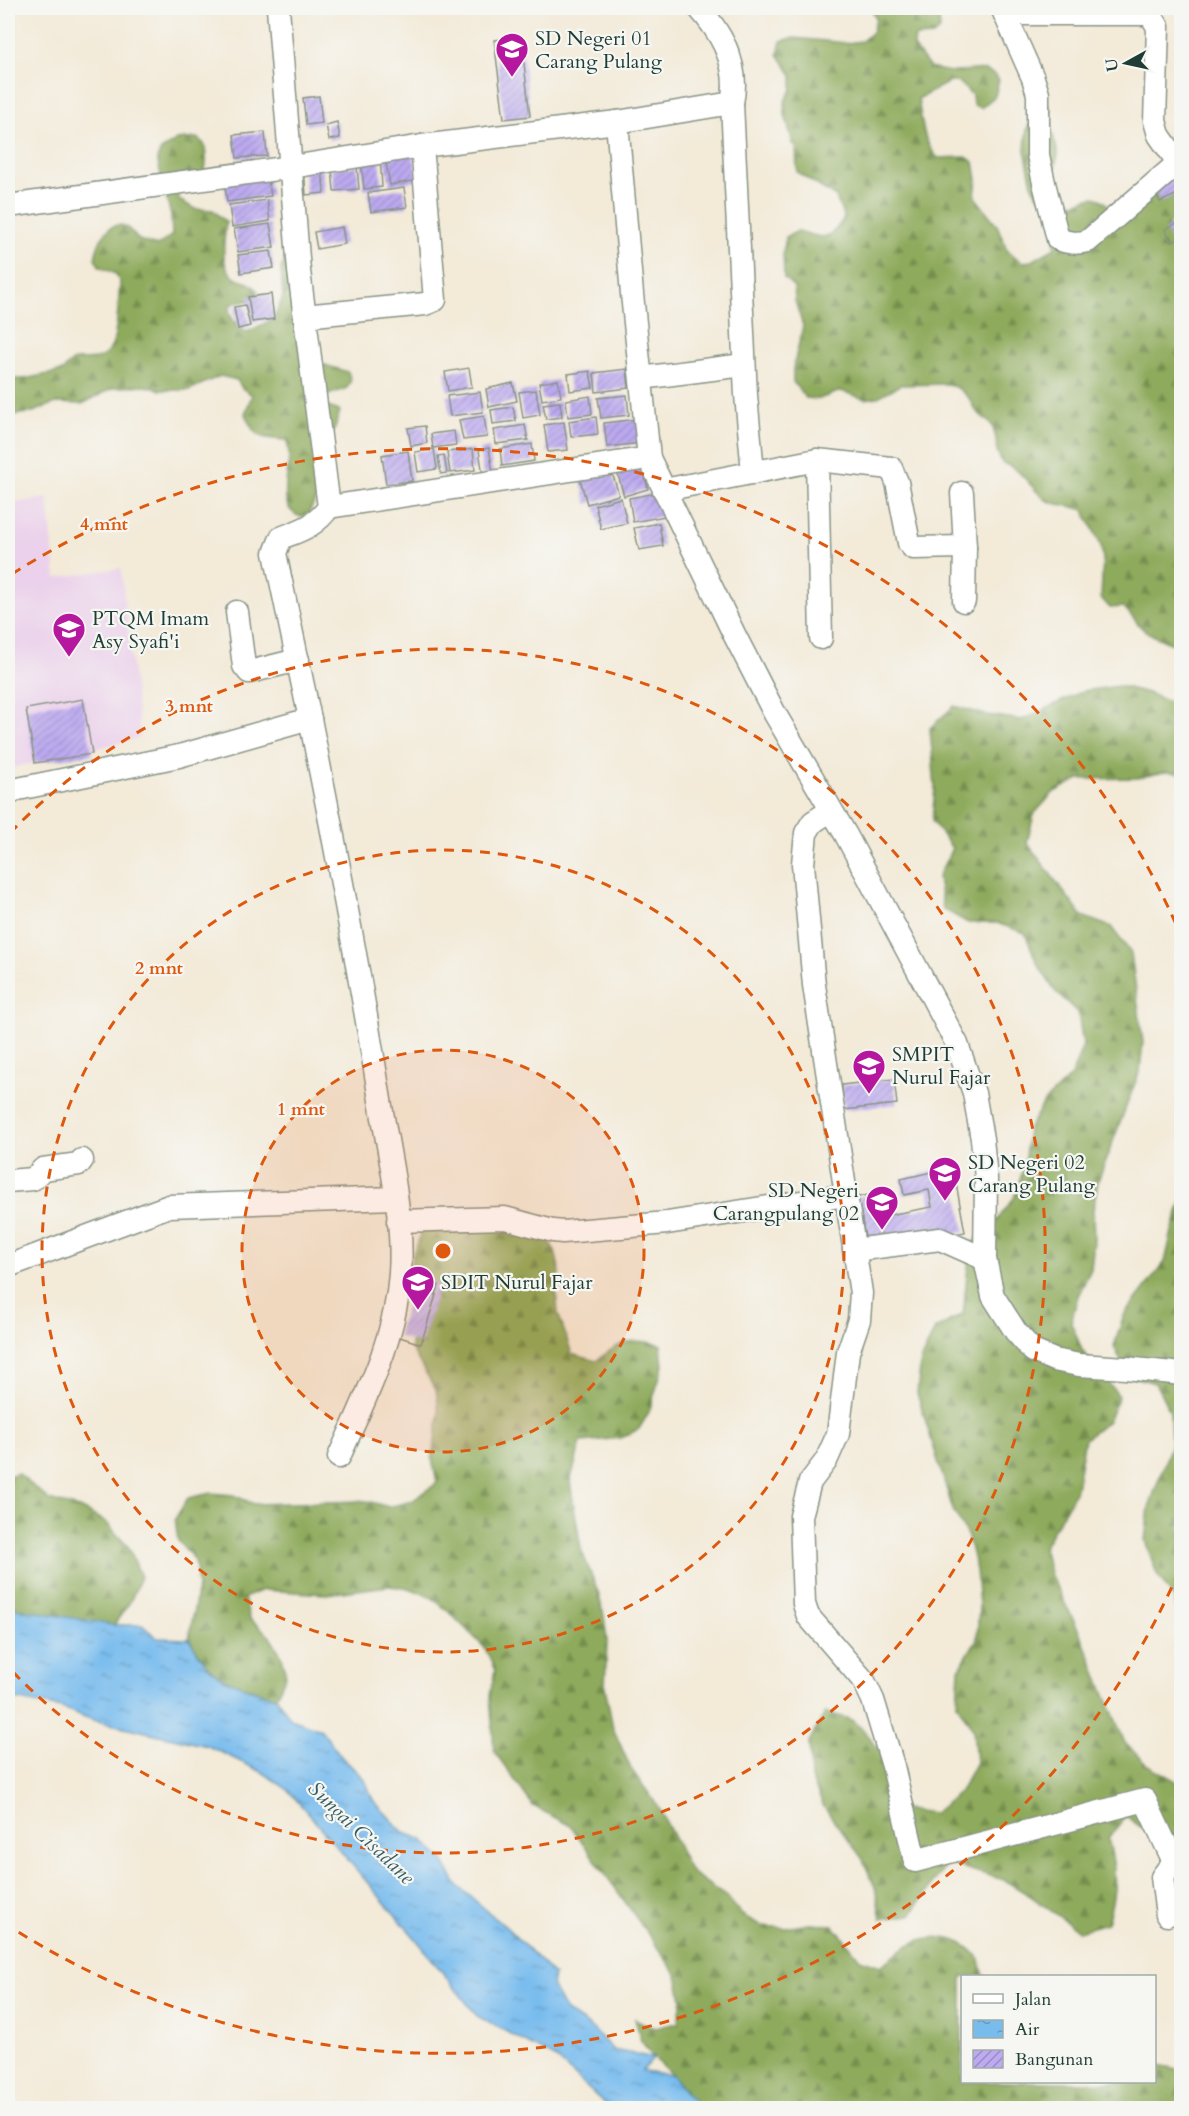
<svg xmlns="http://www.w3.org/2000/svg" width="1189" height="2116" viewBox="0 0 1189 2116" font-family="Cardo,serif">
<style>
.built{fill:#ebd1eb}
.forest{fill:url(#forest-firs);stroke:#567448;stroke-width:1.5}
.water{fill:url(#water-ripples);stroke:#4c7c91;stroke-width:1.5}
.building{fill:url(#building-hatch)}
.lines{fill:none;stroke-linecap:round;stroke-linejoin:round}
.minor-casing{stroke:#899486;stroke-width:25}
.minor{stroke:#fff;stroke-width:22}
.ring{fill:none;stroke:#de580e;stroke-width:3;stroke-dasharray:10 8}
.labels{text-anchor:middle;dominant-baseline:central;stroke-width:4.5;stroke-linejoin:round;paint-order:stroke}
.poi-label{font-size:20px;fill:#1f3d34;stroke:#f6f6f2;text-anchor:start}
.water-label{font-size:21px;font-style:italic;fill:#355d62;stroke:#f6f6f2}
.centre{fill:#de580e;stroke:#f6f6f2;stroke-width:3}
.ring-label{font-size:18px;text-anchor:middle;font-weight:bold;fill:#de580e;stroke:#f6f6f2;stroke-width:4.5;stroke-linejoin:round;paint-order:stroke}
</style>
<defs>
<pattern id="forest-firs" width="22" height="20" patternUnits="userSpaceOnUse" patternTransform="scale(1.5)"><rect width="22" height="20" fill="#8eaa5c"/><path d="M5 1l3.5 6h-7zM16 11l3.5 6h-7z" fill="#738c4d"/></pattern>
<pattern id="water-ripples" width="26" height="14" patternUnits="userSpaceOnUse" patternTransform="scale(1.5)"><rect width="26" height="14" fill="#78bcee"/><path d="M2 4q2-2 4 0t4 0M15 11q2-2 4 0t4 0" fill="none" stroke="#629ac2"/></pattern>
<pattern id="building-hatch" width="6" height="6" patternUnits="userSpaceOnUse" patternTransform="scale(1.5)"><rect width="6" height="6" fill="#bdaaf1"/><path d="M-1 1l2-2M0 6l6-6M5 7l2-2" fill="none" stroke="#998cc4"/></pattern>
</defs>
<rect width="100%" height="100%" fill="#f6f6f2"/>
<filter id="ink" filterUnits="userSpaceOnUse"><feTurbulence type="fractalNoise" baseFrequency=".0167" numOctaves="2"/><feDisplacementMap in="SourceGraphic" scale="12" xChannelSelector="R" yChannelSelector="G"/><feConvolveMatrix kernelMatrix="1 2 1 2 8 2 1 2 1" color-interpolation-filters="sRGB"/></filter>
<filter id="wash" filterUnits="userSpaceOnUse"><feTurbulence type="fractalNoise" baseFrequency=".008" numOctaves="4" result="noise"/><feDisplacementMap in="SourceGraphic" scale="24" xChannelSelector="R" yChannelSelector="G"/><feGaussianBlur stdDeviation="1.35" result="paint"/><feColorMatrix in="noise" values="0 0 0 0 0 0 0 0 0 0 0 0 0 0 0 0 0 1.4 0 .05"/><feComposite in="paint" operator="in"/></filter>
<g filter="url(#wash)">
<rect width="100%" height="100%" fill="#f3ead8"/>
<polygon class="built" points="48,498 56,578 121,568 140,738 8,769 8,504"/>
<g class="forest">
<path d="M870,8H938L940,29L933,36L915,37L914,47L930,68C939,69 950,73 959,72C976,70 986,65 999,80L995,96L981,108L973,105L972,95L958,82H949L918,99C922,120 922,142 938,158L966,157L974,162L977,179L975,197L997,225L1007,250L1022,262L1032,261L1055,248L1052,213L1033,189L1025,150L1027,128L1045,102L1051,109V128L1058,154L1054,172V189L1065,203C1084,206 1091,187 1108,205L1117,206L1167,187L1181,186V212L1166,227H1170L1171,242L1182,236L1181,645C1171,645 1145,633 1139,625C1133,618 1130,613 1123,607L1110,608L1101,598L1103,559L1101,546L1084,510C1073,505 1054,505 1046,500C1030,488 1023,469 1002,463L997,451L996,438L992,425L975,410L969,398L959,389L948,384L900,385L878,397L865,399L841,391L819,399L806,398L793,382V368L803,326L795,301L794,287L784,278L783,251L786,237L798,231C823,238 829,243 844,218L836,197L797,172L796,146L793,144L785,115V101L792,89V75L778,54L781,41L794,38L847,43L862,41L872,32L876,18Z"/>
<path d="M197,138L204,144C211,174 202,177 178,192L179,200L195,209L213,210L226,222C225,239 218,264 234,277C242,284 249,279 258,291L256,299L231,304L229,313L238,328L247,332L274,319L283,297L281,268L292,252L312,361L348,372L351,380L347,388L315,400L322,405L340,411L335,428L323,451L322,486L309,513L301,517C270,507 297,464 286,440C259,437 256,440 245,414L252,395L242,388L237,380L220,376L189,390H161L142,385L113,388L82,404L56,403L33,412L8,416V379H24L63,371C75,354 79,362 96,359C101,358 108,353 111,348C117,340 119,295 120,282L116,274L100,267L95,259C97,246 106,220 124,226C130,228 133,235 138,239C143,242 151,244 157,246L172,235L171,216L157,159L161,150L177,140Z"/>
<path d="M1119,686L1148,693L1181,707V773L1165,772L1137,778L1079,779L1054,792L1034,814L1027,843L1082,916L1111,927L1131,953L1143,1042L1140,1070L1098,1181L1093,1210L1094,1241L1091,1269L1078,1296L1071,1322L1082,1350L1119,1396L1108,1421L1085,1439L1075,1493L1043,1548L1051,1576L1080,1633L1125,1743L1146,1764L1181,1784V1893L1175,1854L1126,1816L1108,1838C1117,1874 1117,1887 1107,1923L1079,1931L1029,1895L1004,1880L947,1863L911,1915L881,1919L875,1887L862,1858L824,1807L811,1778L809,1742L825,1713C834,1715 849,1717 856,1723C882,1744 893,1778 903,1809L934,1813L960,1792L976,1762L973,1730L957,1703L959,1669L977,1639L979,1606L976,1570L968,1537L953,1510L917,1393L921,1360L935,1329L963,1314L970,1246L994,1224L1014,1198L1024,1166L1028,1129L1045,1101L1071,1076L1083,1045L1078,1013L1055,991L1037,963L1025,933L997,923H968L943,909L938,877L952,848L932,821L935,788L930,728L954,706L987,715L1022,720L1083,691Z"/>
<polygon points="1181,1203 1181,1639 1175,1600 1157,1574 1145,1541 1149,1507 1171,1445 1170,1412 1155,1383 1127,1375 1114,1346 1124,1315 1165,1262 1172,1231"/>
<path d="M511,1207L533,1212L555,1251L560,1272L556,1292L558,1313L572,1354L596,1361C622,1341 629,1337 661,1345L663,1366L649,1412L639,1429L621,1438L581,1442L570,1482L581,1549L598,1592L604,1616L607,1640L605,1687L613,1728L631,1769L658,1806L691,1872L728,1898L742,1915L762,1926L786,1928L809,1924L833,1925L860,1959L881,1966C893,1956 905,1945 920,1940C941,1933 966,1940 979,1959C982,1963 982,1971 984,1976H962V2082H1154L1155,2065L1181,2071V2108H702L685,2092L672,2075L654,2058L641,2041L635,2019L654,2028L678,2023L682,1999L677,1975L571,1826L533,1806L494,1751L490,1696L495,1671L485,1648L448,1611L431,1597L409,1588L388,1586L327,1594L263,1590L244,1598L250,1619L268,1634L282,1656L286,1676L276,1697C263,1694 225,1682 215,1673C204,1664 197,1651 189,1639L198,1586L195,1560L178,1541L175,1519L188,1498L211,1493L233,1495L254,1504L367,1501L389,1507L412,1501L437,1483L432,1459L439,1414L436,1390L411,1348L412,1300L408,1277L413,1254L422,1231L441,1216Z"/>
<polygon points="18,1473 49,1500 79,1508 106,1522 129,1548 141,1577 130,1602 114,1625 8,1626 8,1476"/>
</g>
<path class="water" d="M8,1607L114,1625H142L157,1638L189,1639C197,1651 204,1664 215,1673C225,1682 263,1694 276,1697L291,1719L321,1730L341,1756L365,1780L373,1800L404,1833L421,1839L442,1859L457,1885L506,1927L554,1975L552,1986L566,2011L592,2028L613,2050L654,2058L642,2071L672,2075L685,2092L702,2108H615L604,2103L555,2058L477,2016L416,1939L288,1790L262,1772L208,1746L93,1720L62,1708L8,1698Z"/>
<g id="blocks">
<g class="building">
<polygon points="521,37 530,116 504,119 494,40"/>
<polygon points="319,96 322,123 306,125 303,98"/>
<polygon points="337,122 340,138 329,140 326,125"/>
<polygon points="265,132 267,156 237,158 234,135"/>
<polygon points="413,153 418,180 390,185 385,158"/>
<polygon points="380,157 382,187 364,189 361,159"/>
<polygon points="322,165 324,193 306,195 304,167"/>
<polygon points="357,166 359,189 334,191 332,168"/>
<polygon points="267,173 271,196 227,202 224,179"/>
<polygon points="1182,173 1182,192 1160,202 1153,186"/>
<polygon points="404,188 407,207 371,212 368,193"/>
<polygon points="267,200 270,221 232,227 229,205"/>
<polygon points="1182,221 1182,238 1171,242 1165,229"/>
<polygon points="270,224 274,247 238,252 234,229"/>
<polygon points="342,227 345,244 317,249 314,232"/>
<polygon points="271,251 274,268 241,273 238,255"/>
<polygon points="271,294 274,319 252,322 248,297"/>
<polygon points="245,305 250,326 238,329 234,307"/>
<polygon points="469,368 472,387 448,391 445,372"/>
<polygon points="627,369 629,388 596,392 594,373"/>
<polygon points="590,371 593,388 570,391 568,374"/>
<polygon points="558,380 561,397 542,400 539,383"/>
<polygon points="513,383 517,401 489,407 486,389"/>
<polygon points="536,390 540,415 523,418 519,392"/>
<polygon points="480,392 483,412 450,416 447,396"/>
<polygon points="627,395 629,415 601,418 598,398"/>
<polygon points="590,396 592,414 568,417 566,400"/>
<polygon points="560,402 562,417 546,419 543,404"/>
<polygon points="513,407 516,421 493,424 491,410"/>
<polygon points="484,416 487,437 463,440 459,420"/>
<polygon points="596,417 598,434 571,437 569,421"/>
<polygon points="639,419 642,443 607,447 604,423"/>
<polygon points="564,422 568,450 548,452 544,425"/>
<polygon points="525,425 528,440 496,444 494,430"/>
<polygon points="425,426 427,443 411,446 408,428"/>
<polygon points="454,431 456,445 433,448 431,434"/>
<polygon points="532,444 534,461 502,466 500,449"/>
<polygon points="489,448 493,473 483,475 479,450"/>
<polygon points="434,449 437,469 418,472 415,452"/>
<polygon points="473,449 475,470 450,473 447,452"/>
<polygon points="408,451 412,481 386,484 382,455"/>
<polygon points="444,455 447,473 441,474 438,456"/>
<polygon points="642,465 648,489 624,496 617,471"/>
<polygon points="611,469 619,495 587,504 580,479"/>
<polygon points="662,492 666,516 633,522 629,498"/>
<polygon points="621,498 627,523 601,529 595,505"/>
<polygon points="659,523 663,546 639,550 634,528"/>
<polygon points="83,699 92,754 35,763 26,709"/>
<polygon points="894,1079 897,1104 844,1110 842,1085"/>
<polygon points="953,1167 965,1232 938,1237 866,1243 858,1197 874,1194 878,1217 932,1207 929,1190 904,1195 901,1179"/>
<polygon points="416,1277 439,1285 421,1344 397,1336"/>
</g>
</g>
</g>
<g filter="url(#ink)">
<use href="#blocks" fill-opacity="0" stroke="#899486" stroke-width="1.5"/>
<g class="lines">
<g class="minor-casing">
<g id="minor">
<path d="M1002,8L1033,78L1038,94V155L1044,183L1058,239C1069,243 1077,244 1088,241L1177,164"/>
<polyline points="1005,14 1146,14 1152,17 1158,27 1155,121 1159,135 1182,168"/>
<polyline points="732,103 746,395 753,473"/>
<polyline points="617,122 632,294 649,458 735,636 775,714 846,835 957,1044 974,1093 982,1139 986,1178 985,1259 993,1296 1016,1332 1033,1351 1054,1360 1079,1365 1126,1368 1182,1374"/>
<path d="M8,206L292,167L422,146L617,122L732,103C740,67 723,35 699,8"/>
<polyline points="304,316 425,304 435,300 422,146"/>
<polyline points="641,378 744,365"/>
<polyline points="817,460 821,638"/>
<polyline points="664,490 817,460 891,468 897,482 909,543 913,548 965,547"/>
<polyline points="962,493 965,547 964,601"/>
<polyline points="329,507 649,458"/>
<polyline points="237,612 244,666 249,672 298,660"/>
<path d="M310,719C335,844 359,968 379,1094C388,1151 404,1215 400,1273C396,1339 365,1398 339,1457"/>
<path d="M8,794L18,789L179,756L310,719L275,553L281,538C301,530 316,526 329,507L299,271L278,8"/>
<polyline points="830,811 813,822 806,833 803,864 814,985 861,1293 859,1320 848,1352 838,1434 826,1461 810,1482 801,1516 804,1604 808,1616 864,1681 873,1700 893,1766 915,1861 1145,1800 1176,1866"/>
<polyline points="8,1181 33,1179 43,1169 79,1164 82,1160"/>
<polyline points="398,1221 505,1218 553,1231 563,1232 667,1223 846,1195"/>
<polyline points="854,1250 940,1239 985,1259"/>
<polyline points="8,1266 169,1206 395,1198"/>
<polyline points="1167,1915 1162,1877 1168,1869 1182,1864"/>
</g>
</g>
<use href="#minor" class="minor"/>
</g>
</g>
<circle cx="443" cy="1251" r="201" fill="#de580e" fill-opacity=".12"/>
<g class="ring">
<circle cx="443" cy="1251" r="201"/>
<circle cx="443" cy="1251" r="401"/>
<path d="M10 833A602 602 0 1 1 10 1669"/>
<path d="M1179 1571A803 803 0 0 1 12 1928M12 574A803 803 0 0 1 1179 931"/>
</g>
<defs>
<g id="school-pin" transform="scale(1.725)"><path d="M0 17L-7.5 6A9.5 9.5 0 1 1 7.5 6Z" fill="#b5179e" stroke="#f6f6f2"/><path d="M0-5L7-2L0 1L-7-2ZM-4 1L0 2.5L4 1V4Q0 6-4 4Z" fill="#fff"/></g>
</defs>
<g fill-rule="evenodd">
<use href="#school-pin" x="512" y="49"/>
<use href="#school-pin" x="69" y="629"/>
<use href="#school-pin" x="869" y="1066"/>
<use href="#school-pin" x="945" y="1173"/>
<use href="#school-pin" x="882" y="1202"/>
<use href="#school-pin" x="418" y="1282"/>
</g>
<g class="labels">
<g class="poi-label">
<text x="535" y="38">SD Negeri 01<tspan x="535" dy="23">Carang Pulang</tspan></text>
<text x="92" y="618">PTQM Imam<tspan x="92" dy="23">Asy Syafi'i</tspan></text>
<text x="892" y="1054">SMPIT<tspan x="892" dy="23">Nurul Fajar</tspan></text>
<text x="968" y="1162">SD Negeri 02<tspan x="968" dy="23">Carang Pulang</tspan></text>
<text x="859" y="1190" text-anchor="end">SD Negeri<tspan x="859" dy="23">Carangpulang 02</tspan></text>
<text x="441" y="1282">SDIT Nurul Fajar</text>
</g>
<g class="water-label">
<text transform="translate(361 1833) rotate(44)">Sungai Cisadane</text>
</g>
</g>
<circle cx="443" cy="1251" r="9" class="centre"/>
<g class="ring-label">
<text x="104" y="530">4 mnt</text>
<text x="189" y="712">3 mnt</text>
<text x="159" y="974">2 mnt</text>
<text x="301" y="1115">1 mnt</text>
</g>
<rect width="1189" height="2116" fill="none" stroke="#f6f6f2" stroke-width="30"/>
<rect x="961" y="1975" width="195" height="108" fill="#f6f6f2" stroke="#a0aca6" stroke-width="1.5"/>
<rect x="973" y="1994" width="30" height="9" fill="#ffffff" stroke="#a0aca6" stroke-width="1.5"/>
<text x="1015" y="2005" font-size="18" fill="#1f3d34">Jalan</text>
<rect x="973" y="2020" width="30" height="18" fill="url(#water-ripples)" stroke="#a0aca6" stroke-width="1.5"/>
<text x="1015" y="2035" font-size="18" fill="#1f3d34">Air</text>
<rect x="973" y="2050" width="30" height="18" fill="url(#building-hatch)" stroke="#a0aca6" stroke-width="1.5"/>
<text x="1015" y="2065" font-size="18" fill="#1f3d34">Bangunan</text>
<g transform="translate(1126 63) rotate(262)" stroke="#f6f6f2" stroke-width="4.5" paint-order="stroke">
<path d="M0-4.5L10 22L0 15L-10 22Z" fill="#1f3d34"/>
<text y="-9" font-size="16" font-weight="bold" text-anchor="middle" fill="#1f3d34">U</text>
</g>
</svg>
